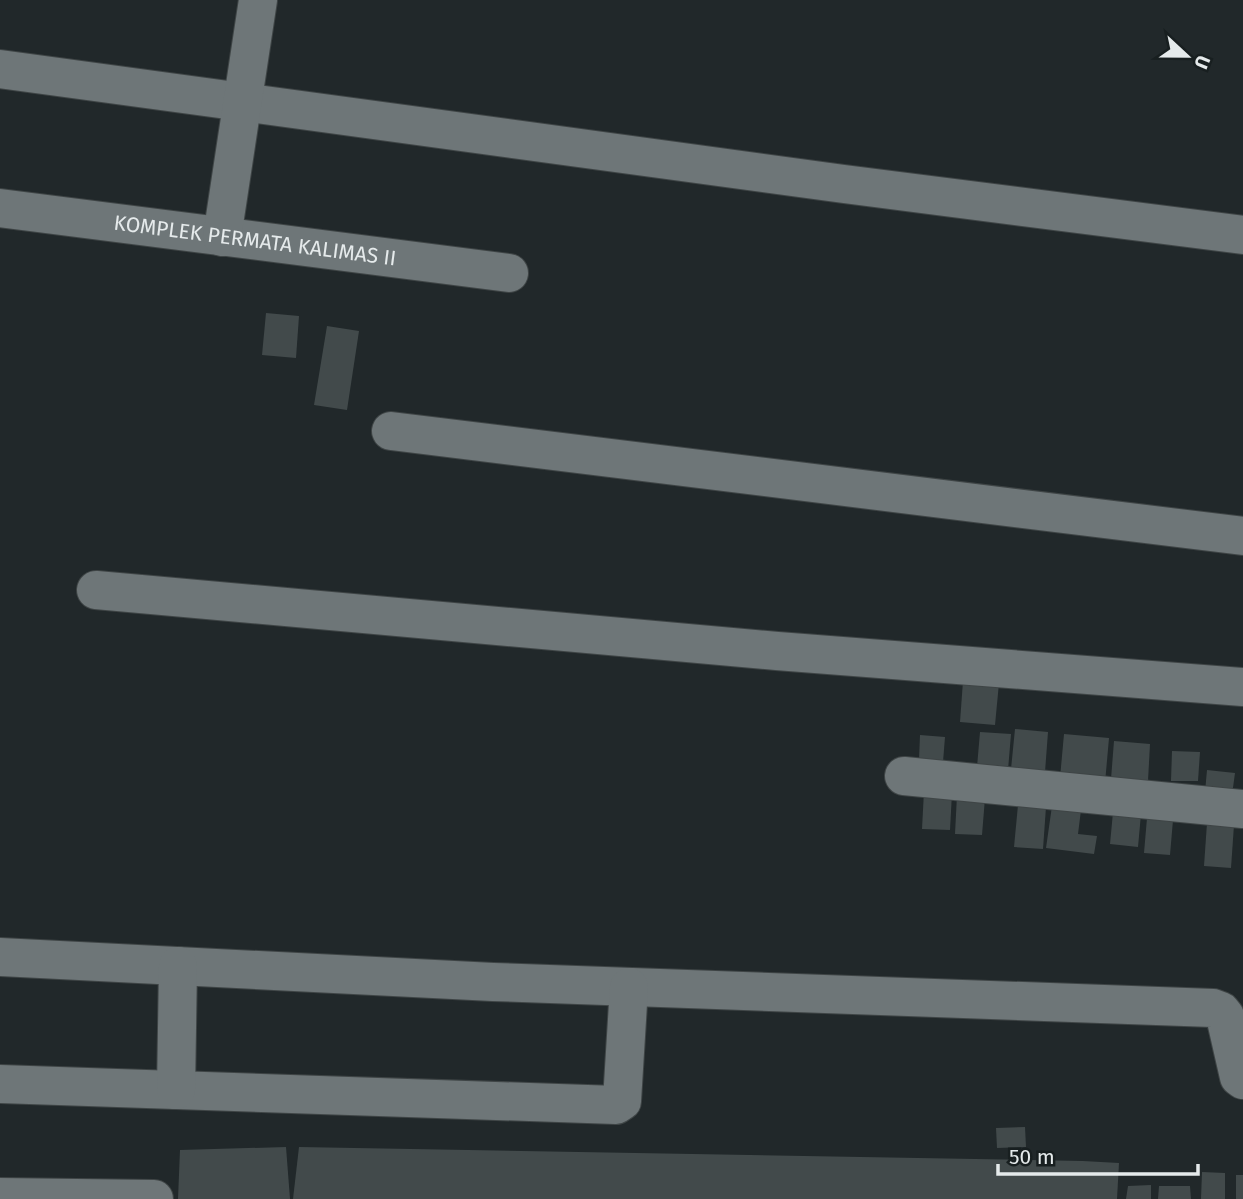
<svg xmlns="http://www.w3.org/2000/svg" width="1243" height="1199" viewBox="0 0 1243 1199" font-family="'Fira Sans',sans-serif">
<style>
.building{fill:#424a4b}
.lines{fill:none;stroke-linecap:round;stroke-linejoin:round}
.minor-casing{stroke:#3f4546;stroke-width:40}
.minor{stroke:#6e7678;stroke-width:38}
.labels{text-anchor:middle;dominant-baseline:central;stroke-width:5;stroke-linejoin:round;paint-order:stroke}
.street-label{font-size:21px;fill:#e5eaeb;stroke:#181f20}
</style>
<rect width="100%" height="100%" fill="#21282a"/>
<g class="building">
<polygon points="266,313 299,316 296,358 262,355"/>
<polygon points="327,326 359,331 347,410 314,405"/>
<polygon points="963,681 999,683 995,725 960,722"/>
<polygon points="1015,729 1048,732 1045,772 1011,769"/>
<polygon points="980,732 1011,734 1008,770 977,767"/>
<polygon points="1064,734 1109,738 1105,783 1060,778"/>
<polygon points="920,735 945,737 943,762 919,760"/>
<polygon points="1114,741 1150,744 1148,781 1111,779"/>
<polygon points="1172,751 1200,752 1198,781 1171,781"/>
<polygon points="1207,770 1235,773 1232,795 1205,792"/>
<polygon points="924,791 952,793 950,830 922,829"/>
<polygon points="957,795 985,798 982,835 955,834"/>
<polygon points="1018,805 1046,807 1043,849 1014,847"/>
<polygon points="1052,806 1081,810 1078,834 1097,836 1094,854 1046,848"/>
<polygon points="1113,812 1141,814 1138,847 1110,844"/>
<polygon points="1147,818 1173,820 1170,855 1144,853"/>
<polygon points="1207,823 1234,825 1231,868 1204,866"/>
<polygon points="1025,1127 1026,1147 997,1148 996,1128"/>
<polygon points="286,1147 290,1199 178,1199 180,1150"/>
<polygon points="299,1147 1083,1161 1119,1163 1117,1199 293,1199"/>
<polygon points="1202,1172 1225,1173 1225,1199 1201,1199"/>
<rect x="1236" y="1175" width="7" height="24"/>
<polygon points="1151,1185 1151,1199 1126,1199 1128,1186"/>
<polygon points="1159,1186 1190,1186 1191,1199 1158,1199"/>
</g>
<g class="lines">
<g class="minor-casing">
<g id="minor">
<polyline points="0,69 844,184 1243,235"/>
<path id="s1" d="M0,208L509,273"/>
<polyline points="222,237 258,0"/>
<polyline points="391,431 1243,536"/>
<polyline points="96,590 777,651 1243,687"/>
<polyline points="904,776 1243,809"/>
<polyline points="0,957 493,982 1213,1008 1221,1011 1225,1016 1239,1077 1243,1080"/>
<polyline points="0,1084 616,1105 622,1101 629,987"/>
<polyline points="176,1090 178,966"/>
<polyline points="0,1197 154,1199"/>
</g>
</g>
<use href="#minor" class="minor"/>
</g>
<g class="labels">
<g class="street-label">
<text stroke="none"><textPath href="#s1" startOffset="257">KOMPLEK PERMATA KALIMAS II</textPath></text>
</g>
</g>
<g transform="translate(1187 56) rotate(112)" stroke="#181f20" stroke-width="5" paint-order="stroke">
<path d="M0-5L12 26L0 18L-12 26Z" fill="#e5eaeb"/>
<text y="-10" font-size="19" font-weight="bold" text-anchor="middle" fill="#e5eaeb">U</text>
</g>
<path d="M998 1164v10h200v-10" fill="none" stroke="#e5eaeb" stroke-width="3.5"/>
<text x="1009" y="1164" font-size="21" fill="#e5eaeb" stroke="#181f20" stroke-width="5" paint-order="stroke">50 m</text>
</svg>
